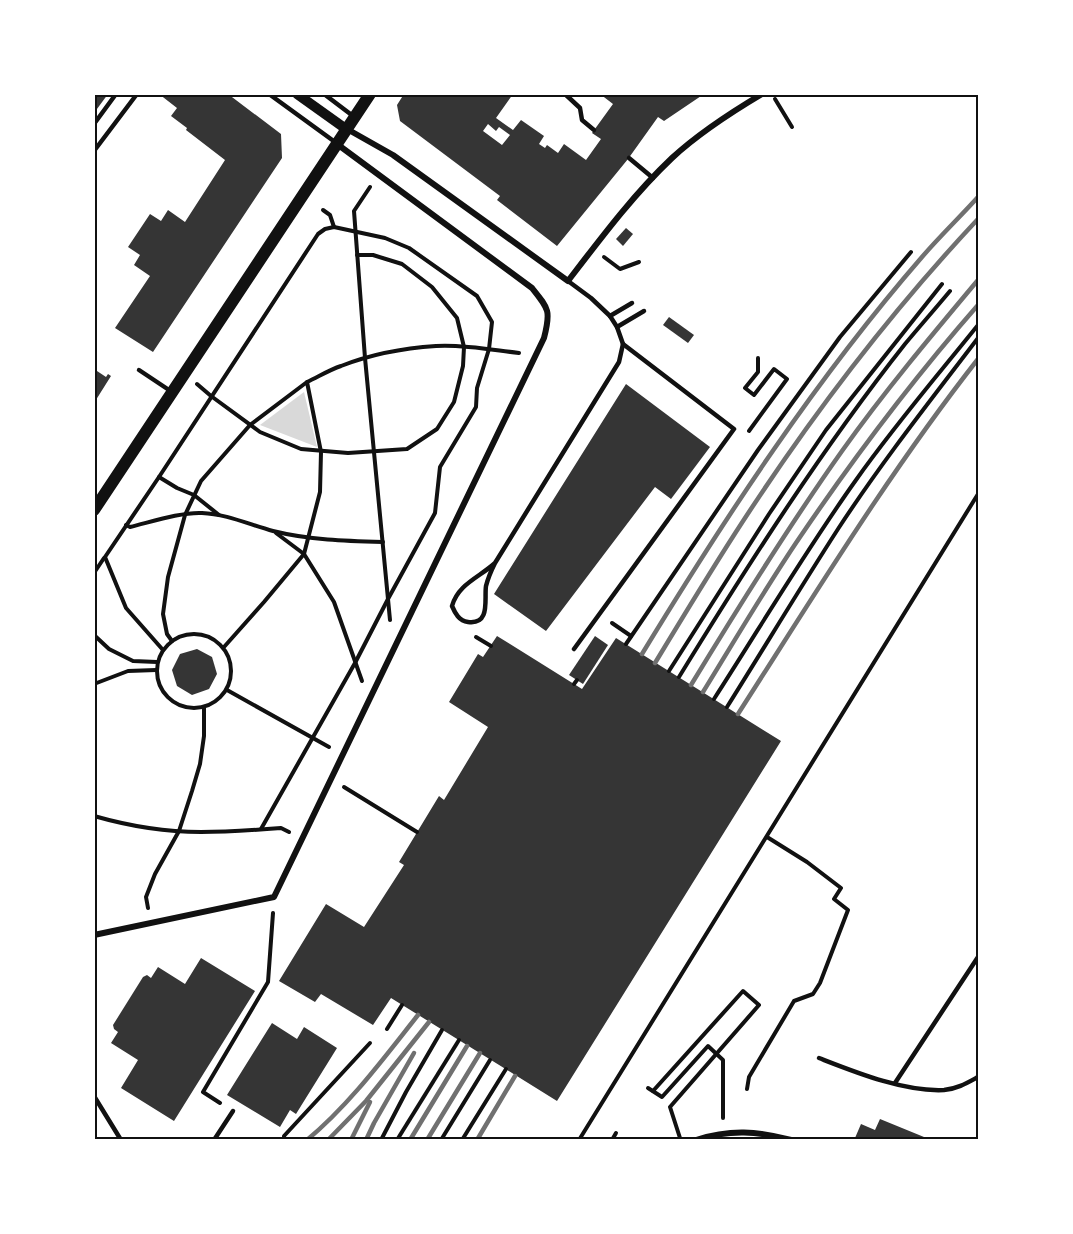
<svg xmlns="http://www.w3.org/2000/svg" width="1073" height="1234" viewBox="0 0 1073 1234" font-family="Roboto,sans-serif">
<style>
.water{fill:#d9d9d9}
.building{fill:#353535;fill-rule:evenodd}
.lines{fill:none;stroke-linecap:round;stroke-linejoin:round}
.path{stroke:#111;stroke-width:4}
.service{stroke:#111;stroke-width:4.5}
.minor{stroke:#111;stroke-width:6}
.tertiary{stroke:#111;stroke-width:10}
.secondary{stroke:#111;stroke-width:12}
.rail{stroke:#707070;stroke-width:4.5}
.neatline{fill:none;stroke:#111;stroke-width:2}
</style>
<rect width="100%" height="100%" fill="#fff"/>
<polygon class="water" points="304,392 317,447 260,425"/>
<g class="building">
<polygon points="94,94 108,94 94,113"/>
<polygon points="159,94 228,94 281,134 282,158 153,352 115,328 150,276 134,265 140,255 128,247 150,214 161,221 168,210 185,222 225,160 186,130 187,128 171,116 177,108"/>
<path d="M404,94H513L496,118L513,130L521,120L544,136L539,144L545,148L547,145L558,153L564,144L586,160L601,139L592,133L613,104L600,94H704L664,121L658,117L628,159L557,246L497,200L500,196L400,121L397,105ZM488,124L496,131L499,127L510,135L502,145L483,131Z"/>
<polygon points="626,228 633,234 623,246 616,239"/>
<polygon points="669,317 694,335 688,343 663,325"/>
<polygon points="94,369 106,377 108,374 111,376 94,403"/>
<polygon points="626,384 710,447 671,499 655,487 546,631 494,594"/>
<polygon points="497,636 582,689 616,638 781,741 557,1101 391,998 373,1025 321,994 315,1002 279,981 326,904 364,927 404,865 399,862 439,796 444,800 488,727 449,702 478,654 483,657"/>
<polygon points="595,636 608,645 583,684 569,675"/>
<polygon points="197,649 212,657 217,674 209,689 192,695 177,686 172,670 180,654"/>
<polygon points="201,958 255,991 174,1121 121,1088 138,1060 111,1043 118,1032 114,1029 113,1025 143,977 147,975 151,978 158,967 185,984"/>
<polygon points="272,1023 297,1039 304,1027 337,1048 296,1114 290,1110 280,1127 227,1095"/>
<polygon points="880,1119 924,1137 923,1140 859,1140 855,1138 861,1124 875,1130"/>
</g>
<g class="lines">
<g class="path">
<polyline points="775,99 792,127"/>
<polyline points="370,187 354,211 365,358 390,620"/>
<polyline points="323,210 330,215 334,227"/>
<polyline points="604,257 620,269 639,262"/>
<path d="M307,382C318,377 329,370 341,366C369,355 405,348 436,346C462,344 493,350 519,353"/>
<polyline points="197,384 211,396 260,432 301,449 348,453 407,449 437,429 454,402 463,366 464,347 457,318 432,287 402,264 373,255 357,255"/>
<polyline points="749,431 787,379 774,369 754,395 745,388 758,372 758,358"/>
<polyline points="159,477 177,488 194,495 219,515"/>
<path d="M126,525L130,527C151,522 181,512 202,513C227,514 250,525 273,531C309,540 346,541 383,542"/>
<polyline points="276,533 304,554 334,602 362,681"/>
<polyline points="94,573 104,558"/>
<polyline points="612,623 631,636"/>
<circle cx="194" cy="671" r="37"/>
<polyline points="94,635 109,649 133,661 157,662"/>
<polyline points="476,637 491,646"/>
<polyline points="172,641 167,634 163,614 168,577 185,515 201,481 250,425 307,382 321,452 320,492 304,554 264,602 224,647"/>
<polyline points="626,644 758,450 840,337 911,252"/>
<polyline points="163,650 126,608 105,557 159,477 318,234 325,229 334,227 385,238 409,248 477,296 492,322 489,349 477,388 476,407 440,467 435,513 388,599 355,663 261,829"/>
<polyline points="669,671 769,514 826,430 942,284"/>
<path d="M679,677C749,563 822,449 905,344C920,326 935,309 950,291"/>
<polyline points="94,684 128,671 156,670"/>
<polyline points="574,684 577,680"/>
<polyline points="227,690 329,747"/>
<path d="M714,699C761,626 806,550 856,480C894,426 937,376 978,325"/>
<path d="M727,707C764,648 800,588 838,529C881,463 930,401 978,338"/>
<polyline points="344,787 417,832"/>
<path d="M94,816C129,826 166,832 201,832C228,832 255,830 281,828L289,832"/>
<polyline points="148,908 146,897 155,874 179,831 192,791 200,764 204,736 204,708"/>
<polyline points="387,1029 402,1005"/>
<polyline points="648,1088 662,1097 708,1046 723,1060 723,1118"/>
<polyline points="747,1089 749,1077 794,1001 813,994 820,983 848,910 834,899 841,888 807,862 767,837"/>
<polyline points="653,1091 743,991 759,1005 670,1107 680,1138"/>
<polyline points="220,1103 203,1092 268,982 273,913"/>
<polyline points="284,1140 284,1136 370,1043"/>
<polyline points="381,1140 406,1092 442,1030"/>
<polyline points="397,1140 459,1040"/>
<polyline points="441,1140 490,1060"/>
<polyline points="462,1140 506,1069"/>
<polyline points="579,1140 978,494"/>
<polyline points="612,1140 616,1133"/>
</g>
<g class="service">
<polyline points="269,94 335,142"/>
<polyline points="324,94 353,116"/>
<polyline points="565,94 580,108 582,120 594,130"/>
<polyline points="94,124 116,94"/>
<polyline points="94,151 137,94"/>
<polyline points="629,158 653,178"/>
<polyline points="610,316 632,303"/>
<polyline points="617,327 644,311"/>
<polyline points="139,370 172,392"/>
<path d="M495,563C480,577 458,584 452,606C455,613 459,621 468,622C491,625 484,599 486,586C488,578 491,571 495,563L619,362L623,344L617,327L610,316L591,298L568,281"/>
<polyline points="574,649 734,429 623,344"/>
<path d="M819,1058C855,1072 904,1092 944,1090C957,1089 967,1083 978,1077"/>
<polyline points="895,1083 978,957"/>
<polyline points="94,1096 121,1140"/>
<polyline points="214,1140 233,1111"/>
</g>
<g class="minor">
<path d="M347,129L393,155L568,281C601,238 633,195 672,158C699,133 730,113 762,94"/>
<path d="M94,935L274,897L544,338C551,311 549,309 532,288L337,144"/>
<path d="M696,1140C730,1129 758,1131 791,1140"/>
</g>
<polyline class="tertiary" points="297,94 346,129"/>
<polyline class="secondary" points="94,510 370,94"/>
<g class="rail">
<path d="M642,654C726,516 816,379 922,257C940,236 960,217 978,197"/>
<path d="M655,663C681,620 707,577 734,535C806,423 887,316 978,219"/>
<path d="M691,685C739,606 788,527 842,451C884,392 931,336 978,280"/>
<path d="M703,692C735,640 766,587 800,537C855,456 914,378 978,305"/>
<path d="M738,714C815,594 890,471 978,359"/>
<path d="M307,1140C350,1104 383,1059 418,1015"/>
<polyline points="328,1140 366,1101 429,1022"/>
<polyline points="351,1140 370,1102"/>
<polyline points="366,1140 374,1123 414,1053"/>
<polyline points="410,1140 467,1046"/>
<polyline points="427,1140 480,1053"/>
<polyline points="477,1140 515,1076"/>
</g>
</g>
<rect width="1073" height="1234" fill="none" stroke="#ffffff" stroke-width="192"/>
<rect x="96" y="96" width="881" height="1042" class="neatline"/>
</svg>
